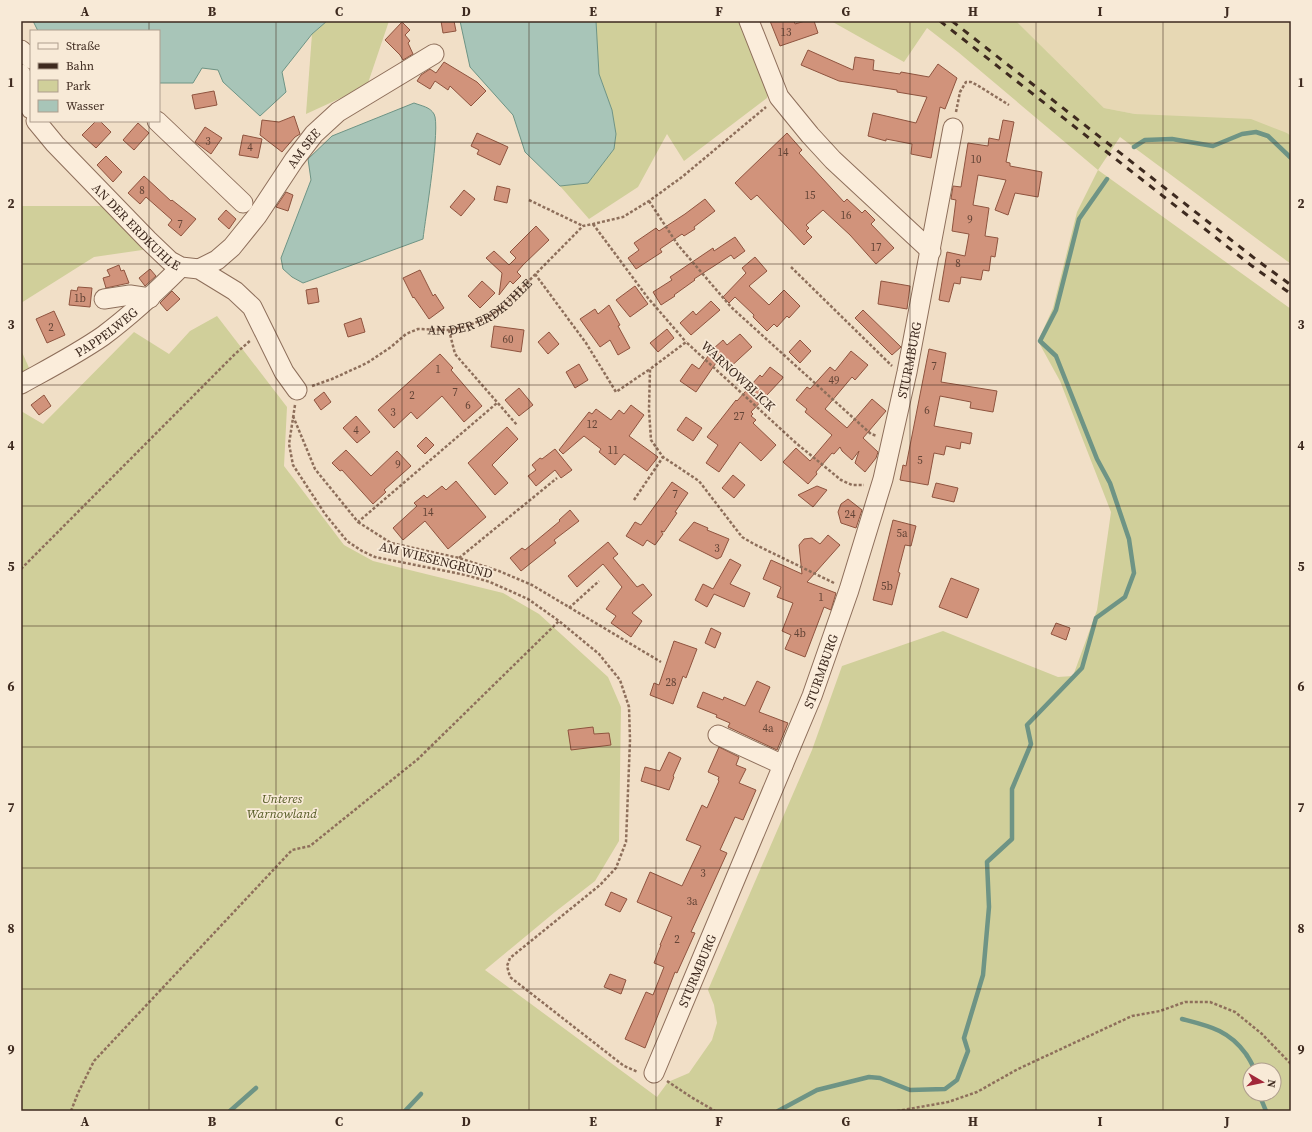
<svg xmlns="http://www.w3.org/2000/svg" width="1312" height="1132" viewBox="0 0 1312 1132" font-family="'Source Serif 4',serif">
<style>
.farmland{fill:#e7d8b4}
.green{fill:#d0cf9a;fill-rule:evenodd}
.water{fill:#a8c5b8;stroke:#6e9485}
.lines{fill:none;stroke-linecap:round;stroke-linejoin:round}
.stream{stroke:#6e9485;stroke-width:4.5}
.building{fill:#d1937b;stroke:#8f543f}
.minor-casing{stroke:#8e6f5b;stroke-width:21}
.path{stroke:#8e6f5b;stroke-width:2.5;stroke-dasharray:3 2;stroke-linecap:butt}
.minor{stroke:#fbeddb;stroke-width:19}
.rail{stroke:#3e2a1f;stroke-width:3;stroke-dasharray:7 7;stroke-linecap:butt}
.grid{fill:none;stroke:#3e2a1f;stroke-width:1;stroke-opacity:0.55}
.labels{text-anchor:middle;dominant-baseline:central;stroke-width:3.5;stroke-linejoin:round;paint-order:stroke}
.number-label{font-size:11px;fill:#634436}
.street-label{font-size:13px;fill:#3e2a1f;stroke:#f8ead7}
.park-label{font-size:13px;font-style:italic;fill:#555b25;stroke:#f8ead7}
.neatline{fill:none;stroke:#3e2a1f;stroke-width:1.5}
.grid-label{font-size:13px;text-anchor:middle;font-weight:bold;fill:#3e2a1f}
</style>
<rect width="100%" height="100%" fill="#f1dfc7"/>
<polygon class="farmland" points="1016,21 1291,21 1291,136 1287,133 1135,114 1104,108"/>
<g class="green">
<polygon points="327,21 389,21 367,86 306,114 312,34"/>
<polygon points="596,21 742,21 769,89 767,98 684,161 667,134 638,187 589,219 560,186 588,183 614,149 616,134 612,110 599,74"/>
<path d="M831,21H1016L1104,108L1135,114L1251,119L1287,133L1291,136V264L1120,137L1098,170L1291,309V1111H21V411L43,424L134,332L169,354L190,331L217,316L287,407L284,466L344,545L373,561L503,593L539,614L608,677L621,707L619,841L595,881L555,912L485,970L657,1097L668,1082L689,1073L712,1040L717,1023L714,1005L708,990L812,750L842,666L943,631L1058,677L1073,676L1097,610L1111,512L1060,381L1038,341L1053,308L1077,212L1098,170L958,52L927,28L904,62ZM1250,1070H1274V1094H1250Z"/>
<polygon points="21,206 106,206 149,249 94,257 21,303"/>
<polygon points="21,350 30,370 21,375"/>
</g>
<g class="water">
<polygon points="33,21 327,21 312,34 282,72 286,92 260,116 223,82 218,70 202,68 193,83 159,83 159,31 38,31"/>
<polygon points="460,21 596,21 599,74 612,110 616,134 614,149 588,183 560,186 525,152 513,115 470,67"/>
<path d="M414,103C422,106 430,107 434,114C441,125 425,220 423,239L303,283L292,277L283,269L281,258L311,180L308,159L332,136Z"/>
</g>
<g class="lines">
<g class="stream">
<polyline points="1134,147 1145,140 1172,139 1213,146 1242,134 1256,132 1268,136 1291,158"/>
<path d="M1182,1019C1209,1026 1229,1030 1246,1054C1249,1059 1253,1064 1254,1070"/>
<polyline points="1259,1094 1266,1111"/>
<polyline points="230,1111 256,1088"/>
<polyline points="405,1111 421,1094"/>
<polyline points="778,1111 817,1090 869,1077 880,1078 910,1090 945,1089 957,1080 968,1051 964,1038 983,975 989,907 987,862 1012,839 1012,789 1031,744 1027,725 1082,668 1096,618 1125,597 1134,573 1129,539 1110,483 1097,459 1056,356 1040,341 1056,310 1079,219 1107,179"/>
</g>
</g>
<g class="building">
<polygon points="441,21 454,21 456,31 443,33"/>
<polygon points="770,21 794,21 795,24 805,21 814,21 818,33 780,46"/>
<polygon points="402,22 410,30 405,35 410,41 408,43 413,54 403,60 400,55 385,40"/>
<polygon points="808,50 853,70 855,57 874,60 873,70 900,74 901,72 929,77 938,64 957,78 945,109 940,107 931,158 911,154 912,144 886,139 886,141 868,136 873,113 916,123 927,97 897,92 897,90 839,81 801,65"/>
<polygon points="444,62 477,82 486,91 471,106 450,86 448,90 435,81 430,89 417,81 421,75 430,69 436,73"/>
<polygon points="214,91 217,105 195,109 192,95"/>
<polygon points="294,116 300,134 295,137 282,152 260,135 262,120 279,122"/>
<polygon points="1003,120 1014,122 1006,162 1010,163 1010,166 1042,172 1038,197 1015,193 1008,215 995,210 1006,180 978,175 973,205 989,208 985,236 998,238 995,257 991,256 989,271 983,270 981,280 961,277 960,284 954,283 949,302 939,300 947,252 965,256 969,234 952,231 956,200 951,199 953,186 961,187 968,143 988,146 989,138 999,140"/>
<polygon points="96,121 100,121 111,132 96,148 82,135"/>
<polygon points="138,123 149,133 134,150 123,140"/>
<polygon points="205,127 222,138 211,154 195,142"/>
<polygon points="477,133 508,147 500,165 477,154 479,150 471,146"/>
<polygon points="787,133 802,150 799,153 844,202 847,199 862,213 865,210 875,220 871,224 894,248 876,264 850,235 823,210 806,225 809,228 806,231 812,237 804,245 757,195 751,200 735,183"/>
<polygon points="243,135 262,139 258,158 239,155"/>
<polygon points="106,156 122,172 113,182 97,165"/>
<polygon points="144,176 171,201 172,200 196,219 181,236 168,225 172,220 146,197 140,204 128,193"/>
<polygon points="497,186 510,189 507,203 494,200"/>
<polygon points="464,190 475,199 461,216 450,207"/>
<polygon points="286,192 293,195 288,211 276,207"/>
<polygon points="705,199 715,211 694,227 695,229 684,236 682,234 660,249 662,252 636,269 628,258 639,250 634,243 656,228 659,231 685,214"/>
<polygon points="226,210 236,219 229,229 218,219"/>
<polygon points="536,226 549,240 523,265 517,272 521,276 513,284 510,281 499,295 502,273 486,258 494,251 509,265 516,258 510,252"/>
<polygon points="735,237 745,251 734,259 731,255 694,279 695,280 674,295 675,296 661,305 653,292 672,280 670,277 713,248 714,251"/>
<polygon points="755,257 767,271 749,286 769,305 784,290 800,306 789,318 787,316 777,327 774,324 767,331 753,317 754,315 735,297 729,303 723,297 746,273 742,268"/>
<polygon points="119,265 121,271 124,270 129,283 106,288 103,278 110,276 107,270"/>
<polygon points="150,269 156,276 145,286 139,278"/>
<polygon points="420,270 433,296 435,294 444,308 429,319 414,297 413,298 403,278"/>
<polygon points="482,281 495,293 480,308 468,296"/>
<polygon points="881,281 910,286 907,309 878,304"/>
<polygon points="635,286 648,304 630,317 616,300"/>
<polygon points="78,287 92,288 90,307 69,305 71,290 77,291"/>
<polygon points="317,288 319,302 308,304 306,290"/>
<polygon points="172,291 180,299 167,311 160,303"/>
<polygon points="711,301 720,310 691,335 680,323 693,311 696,315"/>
<polygon points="609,305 620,325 618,326 630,348 618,355 610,340 600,347 580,319 595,309 598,314"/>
<polygon points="863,310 901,347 892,355 855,318"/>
<polygon points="54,311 65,335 47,343 36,319"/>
<polygon points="361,318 365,332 348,337 344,324"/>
<polygon points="494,326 524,330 521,352 491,347"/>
<polygon points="667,329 674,338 658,352 650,343"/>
<polygon points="549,332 559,344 548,354 538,342"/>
<polygon points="740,334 752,347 727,370 718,360 696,392 680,381 692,364 699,369 713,349 723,340 727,345"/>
<polygon points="800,340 811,351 800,363 789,352"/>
<polygon points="929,349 946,353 941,382 997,391 993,412 970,408 971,402 940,396 934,426 972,433 970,444 961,442 960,449 946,446 944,455 934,453 928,485 900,480 903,465 906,466"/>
<polygon points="851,351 868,365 855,380 852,377 825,409 847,428 872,399 886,411 863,438 878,452 876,458 865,472 855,463 859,451 852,460 842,451 840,447 834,454 832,453 816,472 817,474 808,484 783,462 796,448 810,461 832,435 805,412 807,409 796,400 807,387 810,389 830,367 835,371"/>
<polygon points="440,354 453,368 451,370 482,406 464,422 442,396 417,419 411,412 394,428 378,410"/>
<polygon points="579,364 588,380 575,388 566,372"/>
<polygon points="770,367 783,377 782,379 751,412 753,414 751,416 756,420 753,423 776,445 761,461 740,442 719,472 706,463 718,445 707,437 736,400 737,401 760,375 762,377"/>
<polygon points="519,388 533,405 519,416 505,400"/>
<polygon points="324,392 331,402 321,410 314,400"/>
<polygon points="44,395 51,406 39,415 31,405"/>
<polygon points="631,405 644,415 629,436 658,457 647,471 624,454 615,465 599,452 601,449 584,436 563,454 559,450 589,412 592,414 596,409 611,420 619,410 624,414"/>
<polygon points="356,416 370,432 357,443 343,428"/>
<polygon points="686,417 702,428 693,441 677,430"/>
<polygon points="507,427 518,439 492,465 508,483 495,495 468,463"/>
<polygon points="426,437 434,445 425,454 417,446"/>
<polygon points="555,449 572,470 561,478 555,470 536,486 528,476 536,470 532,465 540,458 542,459"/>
<polygon points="346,450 371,476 397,451 411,466 384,490 386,492 373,504 342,470 340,471 332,463"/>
<polygon points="733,475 745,485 734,498 722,488"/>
<polygon points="456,481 486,517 448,549 425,521 403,540 393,528 417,506 414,503 424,495 427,498 442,486 446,490"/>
<polygon points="672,482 688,493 675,512 677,513 664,532 661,531 663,534 655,545 647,540 643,546 626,536 635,522 641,525"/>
<polygon points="936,483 958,488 954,502 932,497"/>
<polygon points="817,486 827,490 813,507 798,495"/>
<polygon points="848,499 862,510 856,528 841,523 838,512 841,504"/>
<polygon points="570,510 579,521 554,540 556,543 521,571 510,558 522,548 525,550 560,521 559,520"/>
<polygon points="893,520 916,526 911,546 905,545 898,572 900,573 892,605 873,600"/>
<polygon points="694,522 708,528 707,530 729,539 721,557 717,559 679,540"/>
<polygon points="828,535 840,545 807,582 836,593 831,610 824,607 805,657 785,649 791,635 782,631 793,603 777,597 781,587 763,579 771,560 802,574 799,545 804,539 812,538 820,544"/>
<polygon points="608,542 618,554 613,558 637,587 643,584 652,595 632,613 642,621 631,637 611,623 616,616 606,609 622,587 603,564 577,587 568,576"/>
<polygon points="730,559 741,565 730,584 750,593 744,607 714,594 707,607 695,600 703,584 713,589"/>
<polygon points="951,578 979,589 967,618 939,607"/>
<polygon points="1056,623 1070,628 1066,640 1051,634"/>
<polygon points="711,628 721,633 715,648 705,643"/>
<polygon points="674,641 697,649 686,678 683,676 673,704 650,695 654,683 659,685"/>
<polygon points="757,681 770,687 759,712 788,723 777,750 728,727 730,723 716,717 717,715 697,707 703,692 723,700 724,697 745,706"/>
<polygon points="593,727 594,734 609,733 611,745 571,750 568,730"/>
<polygon points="719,747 739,757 736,765 746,769 739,783 756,790 743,820 735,817 720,850 727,853 691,932 695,933 677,973 675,972 645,1048 625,1039 646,992 653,995 664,967 654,963 661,945 660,945 672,917 637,902 650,872 682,886 701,846 686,840 702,805 707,808 719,781 718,780 719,777 708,772"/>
<polygon points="669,752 681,758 673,776 674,777 669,790 641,781 645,767 660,771"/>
<polygon points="611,892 627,899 620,912 605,905"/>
<polygon points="610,974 626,980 621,994 604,987"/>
</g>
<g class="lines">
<g class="minor-casing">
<g id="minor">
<polyline points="749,21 779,97 810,135 833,160 931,251"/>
<polyline points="21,50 31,59"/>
<polyline points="21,74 25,95 31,109"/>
<path id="s2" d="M36,121L55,144L148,240L170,261L181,267L199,269L235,291L252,307L284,372L297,390"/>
<polyline points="157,121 243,203"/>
<path id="s3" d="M199,269L217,260L232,247L257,216L294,160L314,134L338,112L434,54"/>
<polyline points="104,299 130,295 150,298"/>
<path id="s4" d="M21,384C48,369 77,354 103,336C131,315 156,292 181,267"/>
<polyline points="718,735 783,765"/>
<path id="s5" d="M654,1073L812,696L849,590L883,479L907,372L953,128"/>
</g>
</g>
<g class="path">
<polyline points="956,112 960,92 966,82 971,82 977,85 1009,105"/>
<polyline points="529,200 583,226"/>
<polyline points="649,201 678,245 731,307 871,434 877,436"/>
<polyline points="593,224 648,298 686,342"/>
<polyline points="791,267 892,366"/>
<polyline points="535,274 586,343 616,392 650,369"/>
<polyline points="449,330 455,354 517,425"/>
<path id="s1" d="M312,386L332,379L367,363L391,347L406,334L418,329L449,330L468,326L490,316L505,305L583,226L593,224L623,217L649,201L682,177L766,107"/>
<polyline points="295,405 289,444 293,465 325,514 347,541 362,551 375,557 466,575 490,582 528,599 559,621 599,654 620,680 629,707 630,740 626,842 616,868 600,885 510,958 507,966 510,977 624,1066 638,1072"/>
<polyline points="293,416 315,469 358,522 497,403"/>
<polyline points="634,500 663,457"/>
<polyline points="358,522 391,543 459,558 499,571 532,585 661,662"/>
<polyline points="459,558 557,478"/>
<polyline points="21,569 235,354 251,340"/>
<polyline points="834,583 754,544 742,537 699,481 663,457 651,440 649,410 650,369 686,342 796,443 841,480 852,485 864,485"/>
<polyline points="569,608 599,581"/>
<polyline points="667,1081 691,1097 715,1111"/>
<polyline points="71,1111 78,1093 94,1061 292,850 310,846 418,759 559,621"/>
<polyline points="897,1111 948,1102 977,1092 1018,1069 1132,1016 1160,1011 1185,1002 1210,1002 1235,1012 1262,1034 1291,1064"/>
</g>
<use href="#minor" class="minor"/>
<g class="rail">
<polyline points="940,21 1252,266 1291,294"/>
<polyline points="952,21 1258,261 1291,285"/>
</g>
</g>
<path class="grid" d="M149,21V31M276,21V1111M402,21V1111M529,21V1111M656,21V1111M783,21V1111M910,21V1111M1036,21V1111M1163,21V1111M149,121V1111M21,143H1291M21,264H1291M21,385H1291M21,506H1291M21,626H1291M21,747H1291M21,868H1291M21,989H1291"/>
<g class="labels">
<g class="number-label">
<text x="786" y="32">13</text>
<text x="208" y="141">3</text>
<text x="250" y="147">4</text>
<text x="783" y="152">14</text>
<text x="976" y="159">10</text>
<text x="142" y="190">8</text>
<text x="810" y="195">15</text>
<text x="846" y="215">16</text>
<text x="970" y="219">9</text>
<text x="180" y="224">7</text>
<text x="876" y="247">17</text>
<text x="958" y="263">8</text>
<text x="80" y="298">1b</text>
<text x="51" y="327">2</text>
<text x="508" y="339">60</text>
<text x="934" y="366">7</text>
<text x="438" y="369">1</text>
<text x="834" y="380">49</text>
<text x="455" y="392">7</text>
<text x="412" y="395">2</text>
<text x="468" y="405">6</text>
<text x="927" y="410">6</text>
<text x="393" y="412">3</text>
<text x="739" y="416">27</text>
<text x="592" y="424">12</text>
<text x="356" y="430">4</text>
<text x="613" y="450">11</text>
<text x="920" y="460">5</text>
<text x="398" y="464">9</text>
<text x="675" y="494">7</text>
<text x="428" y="512">14</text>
<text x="850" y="514">24</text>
<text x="902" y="533">5a</text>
<text x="717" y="548">3</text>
<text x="887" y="586">5b</text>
<text x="821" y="597">1</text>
<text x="800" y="633">4b</text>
<text x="671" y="682">28</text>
<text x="768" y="728">4a</text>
<text x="703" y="873">3</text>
<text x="692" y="901">3a</text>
<text x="677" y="939">2</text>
</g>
<g class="street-label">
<text stroke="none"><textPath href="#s3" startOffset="162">AM SEE</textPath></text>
<text stroke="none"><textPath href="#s2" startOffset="146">AN DER ERDKUHLE</textPath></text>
<text stroke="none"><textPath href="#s1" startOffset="190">AN DER ERDKUHLE</textPath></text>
<text stroke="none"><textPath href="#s4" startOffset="100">PAPPELWEG</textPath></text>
<text stroke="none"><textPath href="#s5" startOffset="759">STURMBURG</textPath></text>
<text transform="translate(738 376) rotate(43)">WARNOWBLICK</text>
<text transform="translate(436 560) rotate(14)">AM WIESENGRUND</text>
<text stroke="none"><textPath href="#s5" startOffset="435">STURMBURG</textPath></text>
<text stroke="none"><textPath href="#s5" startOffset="111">STURMBURG</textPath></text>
</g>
<g class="park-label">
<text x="282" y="798">Unteres<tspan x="282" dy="15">Warnowland</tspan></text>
</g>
</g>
<rect width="1312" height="1132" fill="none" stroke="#f8ead7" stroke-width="44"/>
<rect x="30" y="30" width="130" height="92" fill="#f8ead7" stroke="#ae9d8d"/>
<rect x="38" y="43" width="20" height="6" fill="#fbeddb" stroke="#ae9d8d"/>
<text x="66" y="50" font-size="12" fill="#3e2a1f">Straße</text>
<rect x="38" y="63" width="20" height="6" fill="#3e2a1f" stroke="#ae9d8d"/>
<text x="66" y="70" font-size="12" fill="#3e2a1f">Bahn</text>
<rect x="38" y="80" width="20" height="12" fill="#d0cf9a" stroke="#ae9d8d"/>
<text x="66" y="90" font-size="12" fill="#3e2a1f">Park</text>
<rect x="38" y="100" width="20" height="12" fill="#a8c5b8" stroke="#ae9d8d"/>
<text x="66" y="110" font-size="12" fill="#3e2a1f">Wasser</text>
<g transform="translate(1262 1082) rotate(99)"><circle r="19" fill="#f8ead7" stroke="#ae9d8d"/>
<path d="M0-3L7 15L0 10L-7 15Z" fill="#a12739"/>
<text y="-6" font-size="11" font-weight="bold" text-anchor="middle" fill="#3e2a1f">N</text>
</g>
<rect x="22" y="22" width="1268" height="1088" class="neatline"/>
<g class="grid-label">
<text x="85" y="16">A</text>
<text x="212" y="16">B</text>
<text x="339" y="16">C</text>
<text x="466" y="16">D</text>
<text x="593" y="16">E</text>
<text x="719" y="16">F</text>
<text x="846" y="16">G</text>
<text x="973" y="16">H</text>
<text x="1100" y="16">I</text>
<text x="1227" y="16">J</text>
<text x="11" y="87">1</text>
<text x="1301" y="87">1</text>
<text x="11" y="208">2</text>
<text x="1301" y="208">2</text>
<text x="11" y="329">3</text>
<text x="1301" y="329">3</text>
<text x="11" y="450">4</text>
<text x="1301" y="450">4</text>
<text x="11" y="571">5</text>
<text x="1301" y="571">5</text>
<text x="11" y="691">6</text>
<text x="1301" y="691">6</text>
<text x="11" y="812">7</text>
<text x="1301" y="812">7</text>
<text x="11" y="933">8</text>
<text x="1301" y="933">8</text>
<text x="11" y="1054">9</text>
<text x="1301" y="1054">9</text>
<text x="85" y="1126">A</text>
<text x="212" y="1126">B</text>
<text x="339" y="1126">C</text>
<text x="466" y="1126">D</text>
<text x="593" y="1126">E</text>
<text x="719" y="1126">F</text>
<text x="846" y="1126">G</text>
<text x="973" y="1126">H</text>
<text x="1100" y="1126">I</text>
<text x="1227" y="1126">J</text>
</g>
</svg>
